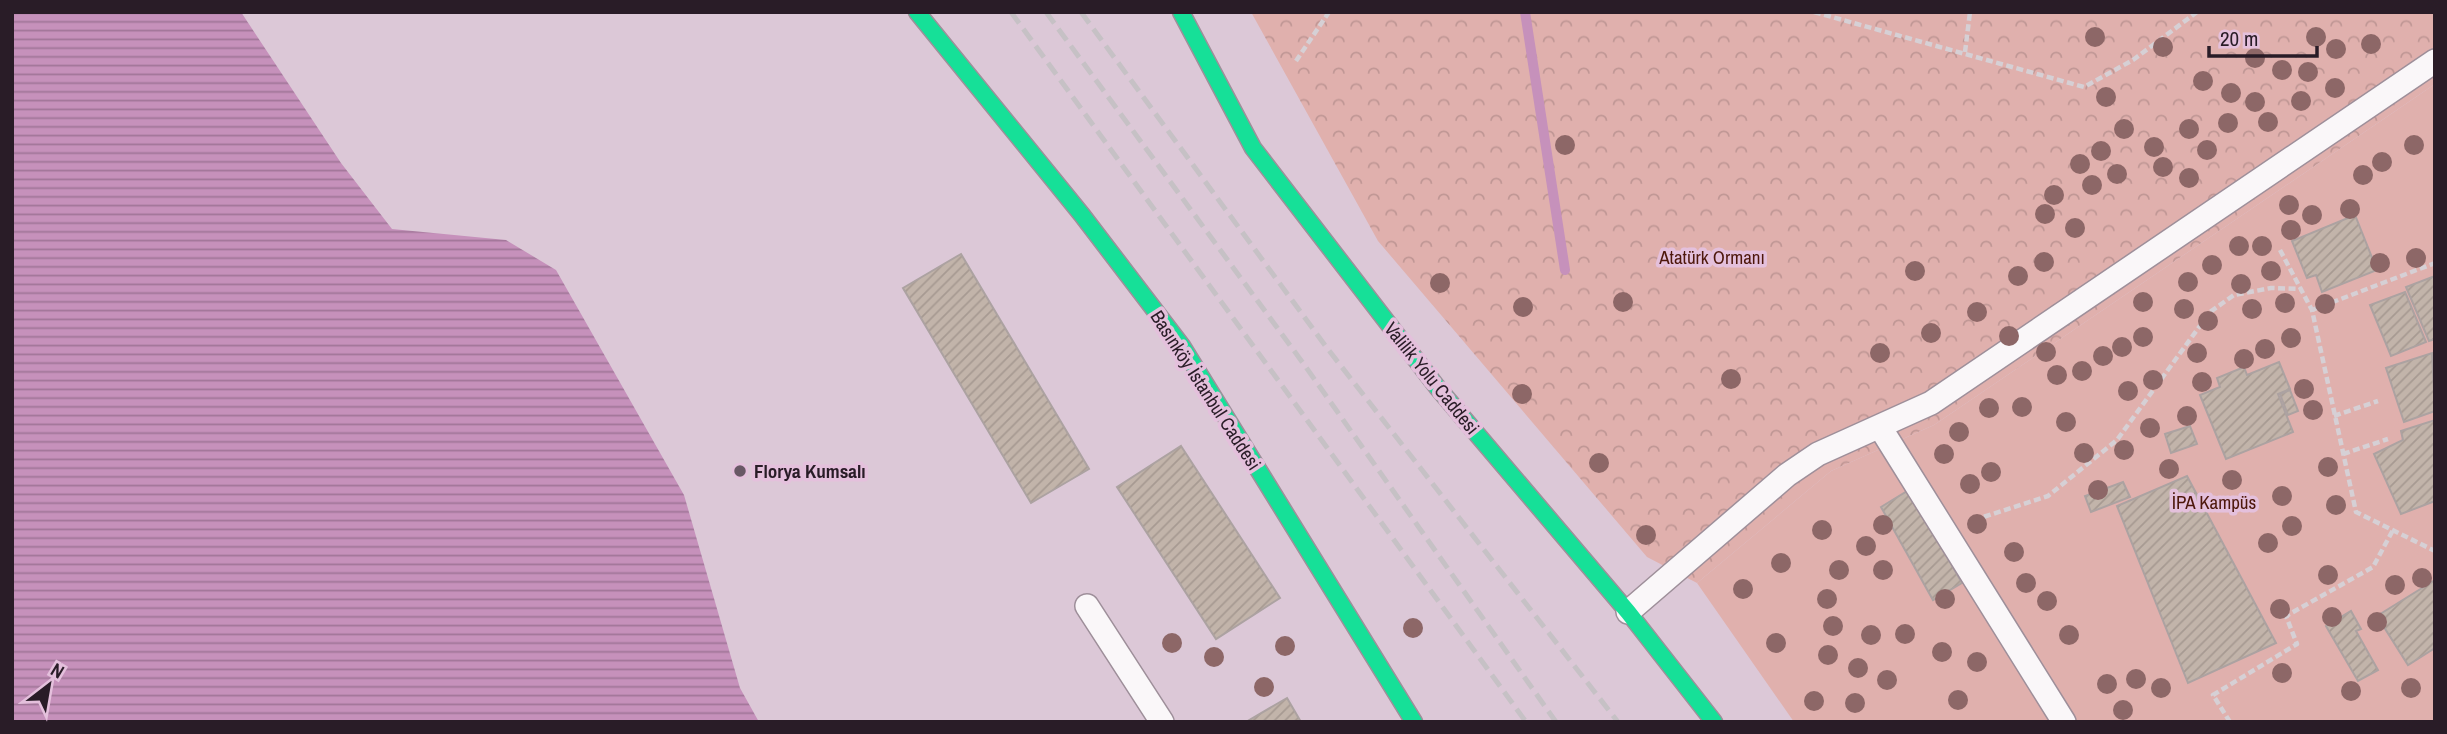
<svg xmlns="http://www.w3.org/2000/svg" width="2447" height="734" viewBox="0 0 2447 734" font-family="'Archivo Narrow',sans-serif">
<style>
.park{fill:url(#park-crowns)}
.garden{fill:#e0b0ad}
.water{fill:url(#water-rules)}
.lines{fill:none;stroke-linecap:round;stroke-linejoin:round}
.stream{stroke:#c691bb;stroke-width:10}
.building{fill:url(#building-hatch);stroke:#aca2a1;stroke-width:2}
.lane-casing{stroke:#9e8f9a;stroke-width:26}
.fast-casing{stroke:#9e8f9a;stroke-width:19}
.path{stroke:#d6d0d5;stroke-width:4.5;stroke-dasharray:7 3.5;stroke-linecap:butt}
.lane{stroke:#faf7f9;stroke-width:23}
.fast{stroke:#16e098;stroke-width:16}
.rail{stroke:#c6c1c5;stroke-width:5;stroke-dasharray:14 7;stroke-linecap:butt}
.tree{fill:#8d6767}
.poi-dot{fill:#685865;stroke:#e4c0dc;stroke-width:2.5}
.labels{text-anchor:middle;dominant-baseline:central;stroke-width:7;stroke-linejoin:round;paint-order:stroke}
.park-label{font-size:19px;fill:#4d170b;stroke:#e4c0dc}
.street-label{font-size:19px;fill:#291c27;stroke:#e4c0dc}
.poi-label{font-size:19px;font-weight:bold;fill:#291c27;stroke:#e4c0dc;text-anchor:start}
</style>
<defs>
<pattern id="park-crowns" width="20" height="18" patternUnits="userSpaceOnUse" patternTransform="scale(1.75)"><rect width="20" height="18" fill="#e0b0ad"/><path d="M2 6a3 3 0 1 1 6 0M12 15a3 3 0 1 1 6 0" fill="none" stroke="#c09795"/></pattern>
<pattern id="water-rules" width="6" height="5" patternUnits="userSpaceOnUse" patternTransform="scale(1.75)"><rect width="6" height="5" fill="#c691bb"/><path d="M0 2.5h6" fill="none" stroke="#a17698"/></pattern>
<pattern id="building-hatch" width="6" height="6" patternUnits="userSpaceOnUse" patternTransform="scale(1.75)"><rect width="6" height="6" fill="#c2b4aa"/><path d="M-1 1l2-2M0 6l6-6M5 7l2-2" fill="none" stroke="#a79a92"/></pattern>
</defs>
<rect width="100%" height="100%" fill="#dcc8d7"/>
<polygon class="park" points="1251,12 2435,12 2435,84 1934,425 1831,471 1697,583 1647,557 1378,241"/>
<polygon class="garden" points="2435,84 2435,722 1794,722 1697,583 1831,471 1934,425"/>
<polygon class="water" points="12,12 241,12 341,163 392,229 506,240 556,270 684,495 740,688 759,722 12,722"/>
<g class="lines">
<polyline class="stream" points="1525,12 1565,270"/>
</g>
<g class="building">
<polygon points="2355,215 2377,270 2322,292 2316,275 2307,278 2292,241"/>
<polygon points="961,254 1089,469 1031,503 903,288"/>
<polygon points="2435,276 2435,339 2429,341 2406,287"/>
<polygon points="2405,292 2426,342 2391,356 2370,305"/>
<polygon points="2432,353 2435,411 2404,422 2386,368"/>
<polygon points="2279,362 2290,389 2278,394 2293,432 2226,459 2200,395 2220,387 2217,378 2244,367 2247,375"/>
<polygon points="2290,390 2298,411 2288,415 2280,394"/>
<polygon points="2435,420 2435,501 2401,514 2374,454 2403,440 2401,431"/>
<polygon points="2190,426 2197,444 2171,453 2165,434"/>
<polygon points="1181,446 1280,598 1216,639 1117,487"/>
<polygon points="2187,476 2276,643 2188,683 2117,506"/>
<polygon points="2123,482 2130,497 2091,512 2085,496"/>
<polygon points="1909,490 1962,583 1933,600 1881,507"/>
<polygon points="2435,580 2435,648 2408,665 2377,616"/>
<polygon points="2351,611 2361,629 2356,631 2378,670 2358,681 2326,626"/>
<polygon points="1287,698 1301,722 1246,722"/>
</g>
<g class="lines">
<g class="lane-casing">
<g id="lane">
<polyline points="1880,427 2064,722"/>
<polyline points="1087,606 1162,722"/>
<polyline points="1628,612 1787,475 1818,454 1931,403 2435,61"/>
</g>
</g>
<g class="fast-casing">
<g id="fast">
<polyline points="917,12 1082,215 1182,346 1414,722"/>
<polyline points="1181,12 1253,148 1437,387 1628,612 1714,722"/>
</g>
</g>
<g class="path">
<polyline points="1814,12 2084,87 2133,60 2197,12"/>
<polyline points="1965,52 1970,12"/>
<polyline points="1296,61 1329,12"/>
<polyline points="2280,250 2312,310 2356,512 2435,551"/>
<polyline points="2312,310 2435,263"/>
<polyline points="2334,416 2378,401"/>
<polyline points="2343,454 2388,439"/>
<polyline points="1974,520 2048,496 2117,440 2210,312 2234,295 2271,288 2301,289"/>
<polyline points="2230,722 2213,695 2297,644 2286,616 2373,567 2393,530"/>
</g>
<use href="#lane" class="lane"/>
<use href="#fast" class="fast"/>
<g class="rail">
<polyline points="1011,12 1526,722"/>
<polyline points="1046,12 1303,363 1556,722"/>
<polyline points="1081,12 1327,348 1618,722"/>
</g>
</g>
<g class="tree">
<circle cx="2095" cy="37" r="10"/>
<circle cx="2316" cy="37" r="10"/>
<circle cx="2371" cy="44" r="10"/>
<circle cx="2163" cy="47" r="10"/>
<circle cx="2336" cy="49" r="10"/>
<circle cx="2255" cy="58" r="10"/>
<circle cx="2282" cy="70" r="10"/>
<circle cx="2308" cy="72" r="10"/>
<circle cx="2203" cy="81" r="10"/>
<circle cx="2335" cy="88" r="10"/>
<circle cx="2231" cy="93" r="10"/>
<circle cx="2106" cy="97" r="10"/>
<circle cx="2301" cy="101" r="10"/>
<circle cx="2255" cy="102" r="10"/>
<circle cx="2268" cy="122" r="10"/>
<circle cx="2228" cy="123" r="10"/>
<circle cx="2124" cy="129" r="10"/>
<circle cx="2189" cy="129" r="10"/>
<circle cx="1565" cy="145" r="10"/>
<circle cx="2414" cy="145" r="10"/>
<circle cx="2154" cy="147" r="10"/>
<circle cx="2207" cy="150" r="10"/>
<circle cx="2101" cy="151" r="10"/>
<circle cx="2382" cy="162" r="10"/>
<circle cx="2080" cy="164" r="10"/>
<circle cx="2163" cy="167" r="10"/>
<circle cx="2117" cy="174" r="10"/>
<circle cx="2363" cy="175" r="10"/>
<circle cx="2189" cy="178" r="10"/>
<circle cx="2092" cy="185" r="10"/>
<circle cx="2054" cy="195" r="10"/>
<circle cx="2289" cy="205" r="10"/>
<circle cx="2350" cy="209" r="10"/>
<circle cx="2045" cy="214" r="10"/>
<circle cx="2312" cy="215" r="10"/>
<circle cx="2075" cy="228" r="10"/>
<circle cx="2291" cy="230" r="10"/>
<circle cx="2239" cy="246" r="10"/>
<circle cx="2262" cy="246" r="10"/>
<circle cx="2416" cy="258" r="10"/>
<circle cx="2044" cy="262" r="10"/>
<circle cx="2380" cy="263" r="10"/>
<circle cx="2212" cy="265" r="10"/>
<circle cx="1915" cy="271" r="10"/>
<circle cx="2271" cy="271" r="10"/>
<circle cx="2018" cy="276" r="10"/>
<circle cx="2188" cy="282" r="10"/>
<circle cx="1440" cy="283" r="10"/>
<circle cx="2241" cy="284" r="10"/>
<circle cx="1623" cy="302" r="10"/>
<circle cx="2143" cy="302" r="10"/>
<circle cx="2285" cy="303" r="10"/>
<circle cx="2325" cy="304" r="10"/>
<circle cx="1523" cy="307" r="10"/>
<circle cx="2184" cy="309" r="10"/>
<circle cx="2252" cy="309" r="10"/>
<circle cx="1977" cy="312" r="10"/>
<circle cx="2208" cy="321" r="10"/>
<circle cx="1931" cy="333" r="10"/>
<circle cx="2009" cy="336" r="10"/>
<circle cx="2143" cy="337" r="10"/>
<circle cx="2291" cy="338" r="10"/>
<circle cx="2122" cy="347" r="10"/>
<circle cx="2265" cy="349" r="10"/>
<circle cx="2046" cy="352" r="10"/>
<circle cx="1880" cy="353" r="10"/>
<circle cx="2197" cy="353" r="10"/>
<circle cx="2103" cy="356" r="10"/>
<circle cx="2244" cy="359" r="10"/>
<circle cx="2082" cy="371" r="10"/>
<circle cx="2057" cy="375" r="10"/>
<circle cx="1731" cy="379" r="10"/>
<circle cx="2153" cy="380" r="10"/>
<circle cx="2202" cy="382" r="10"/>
<circle cx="2304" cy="389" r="10"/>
<circle cx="2128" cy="391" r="10"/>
<circle cx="1522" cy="394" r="10"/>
<circle cx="2022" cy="407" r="10"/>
<circle cx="1989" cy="408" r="10"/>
<circle cx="2313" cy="410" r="10"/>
<circle cx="2187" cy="416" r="10"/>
<circle cx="2066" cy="422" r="10"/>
<circle cx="2150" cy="428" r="10"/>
<circle cx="1959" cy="432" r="10"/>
<circle cx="2124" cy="450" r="10"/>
<circle cx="2084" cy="453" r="10"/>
<circle cx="1944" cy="454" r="10"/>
<circle cx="1599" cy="463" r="10"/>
<circle cx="2328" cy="467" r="10"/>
<circle cx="2169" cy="469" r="10"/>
<circle cx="1991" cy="472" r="10"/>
<circle cx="2232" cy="480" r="10"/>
<circle cx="1970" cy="484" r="10"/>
<circle cx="2098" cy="490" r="10"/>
<circle cx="2282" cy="496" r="10"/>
<circle cx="2336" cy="505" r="10"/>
<circle cx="1977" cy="524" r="10"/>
<circle cx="1883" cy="525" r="10"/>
<circle cx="2292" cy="526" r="10"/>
<circle cx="1822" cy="530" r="10"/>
<circle cx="1646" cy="535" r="10"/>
<circle cx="2268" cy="543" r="10"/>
<circle cx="1866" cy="546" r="10"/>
<circle cx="2014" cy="552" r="10"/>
<circle cx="1781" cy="563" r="10"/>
<circle cx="1839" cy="570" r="10"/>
<circle cx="1883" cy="570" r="10"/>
<circle cx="2328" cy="575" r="10"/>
<circle cx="2422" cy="578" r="10"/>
<circle cx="2026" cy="583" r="10"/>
<circle cx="2395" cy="585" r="10"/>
<circle cx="1743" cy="589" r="10"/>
<circle cx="1827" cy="599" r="10"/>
<circle cx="1945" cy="599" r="10"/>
<circle cx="2047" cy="601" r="10"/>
<circle cx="2280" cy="609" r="10"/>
<circle cx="2332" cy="617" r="10"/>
<circle cx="2377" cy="622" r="10"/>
<circle cx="1833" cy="626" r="10"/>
<circle cx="1413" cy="628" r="10"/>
<circle cx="1905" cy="634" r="10"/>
<circle cx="1871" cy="635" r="10"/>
<circle cx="2069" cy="635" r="10"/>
<circle cx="1172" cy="643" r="10"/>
<circle cx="1776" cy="643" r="10"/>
<circle cx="1285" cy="646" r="10"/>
<circle cx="1942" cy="652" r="10"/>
<circle cx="1828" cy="655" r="10"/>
<circle cx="1214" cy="657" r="10"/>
<circle cx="1977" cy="662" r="10"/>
<circle cx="1858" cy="668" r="10"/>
<circle cx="2282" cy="673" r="10"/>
<circle cx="2136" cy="679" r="10"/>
<circle cx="1887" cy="680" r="10"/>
<circle cx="2107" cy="684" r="10"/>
<circle cx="1264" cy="687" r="10"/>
<circle cx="2161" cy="688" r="10"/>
<circle cx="2411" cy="688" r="10"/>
<circle cx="2351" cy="691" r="10"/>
<circle cx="1958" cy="700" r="10"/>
<circle cx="1814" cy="701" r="10"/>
<circle cx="1855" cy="703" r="10"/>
<circle cx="2123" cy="710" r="10"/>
</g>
<circle class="poi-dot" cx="740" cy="471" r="7"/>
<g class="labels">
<g class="park-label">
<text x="1712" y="257">Atatürk Ormanı</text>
<text x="2214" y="502">İPA Kampüs</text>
</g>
<g class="street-label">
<text transform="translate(1432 378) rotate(51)">Valilik Yolu Caddesi</text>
<text transform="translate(1206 390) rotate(57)">Basınköy İstanbul Caddesi</text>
</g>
<g class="poi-label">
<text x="754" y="471">Florya Kumsalı</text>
</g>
</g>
<rect width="2447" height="734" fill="none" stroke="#291c27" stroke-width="28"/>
<g transform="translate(49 685) rotate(31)" stroke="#e4c0dc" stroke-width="5" paint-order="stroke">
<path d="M0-5L12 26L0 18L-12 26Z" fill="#291c27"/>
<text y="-10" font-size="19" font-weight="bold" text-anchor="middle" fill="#291c27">N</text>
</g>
<path d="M2209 46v10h108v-10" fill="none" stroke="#291c27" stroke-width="3.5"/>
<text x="2220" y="46" font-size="21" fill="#291c27" stroke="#e4c0dc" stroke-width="5" paint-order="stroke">20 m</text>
</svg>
